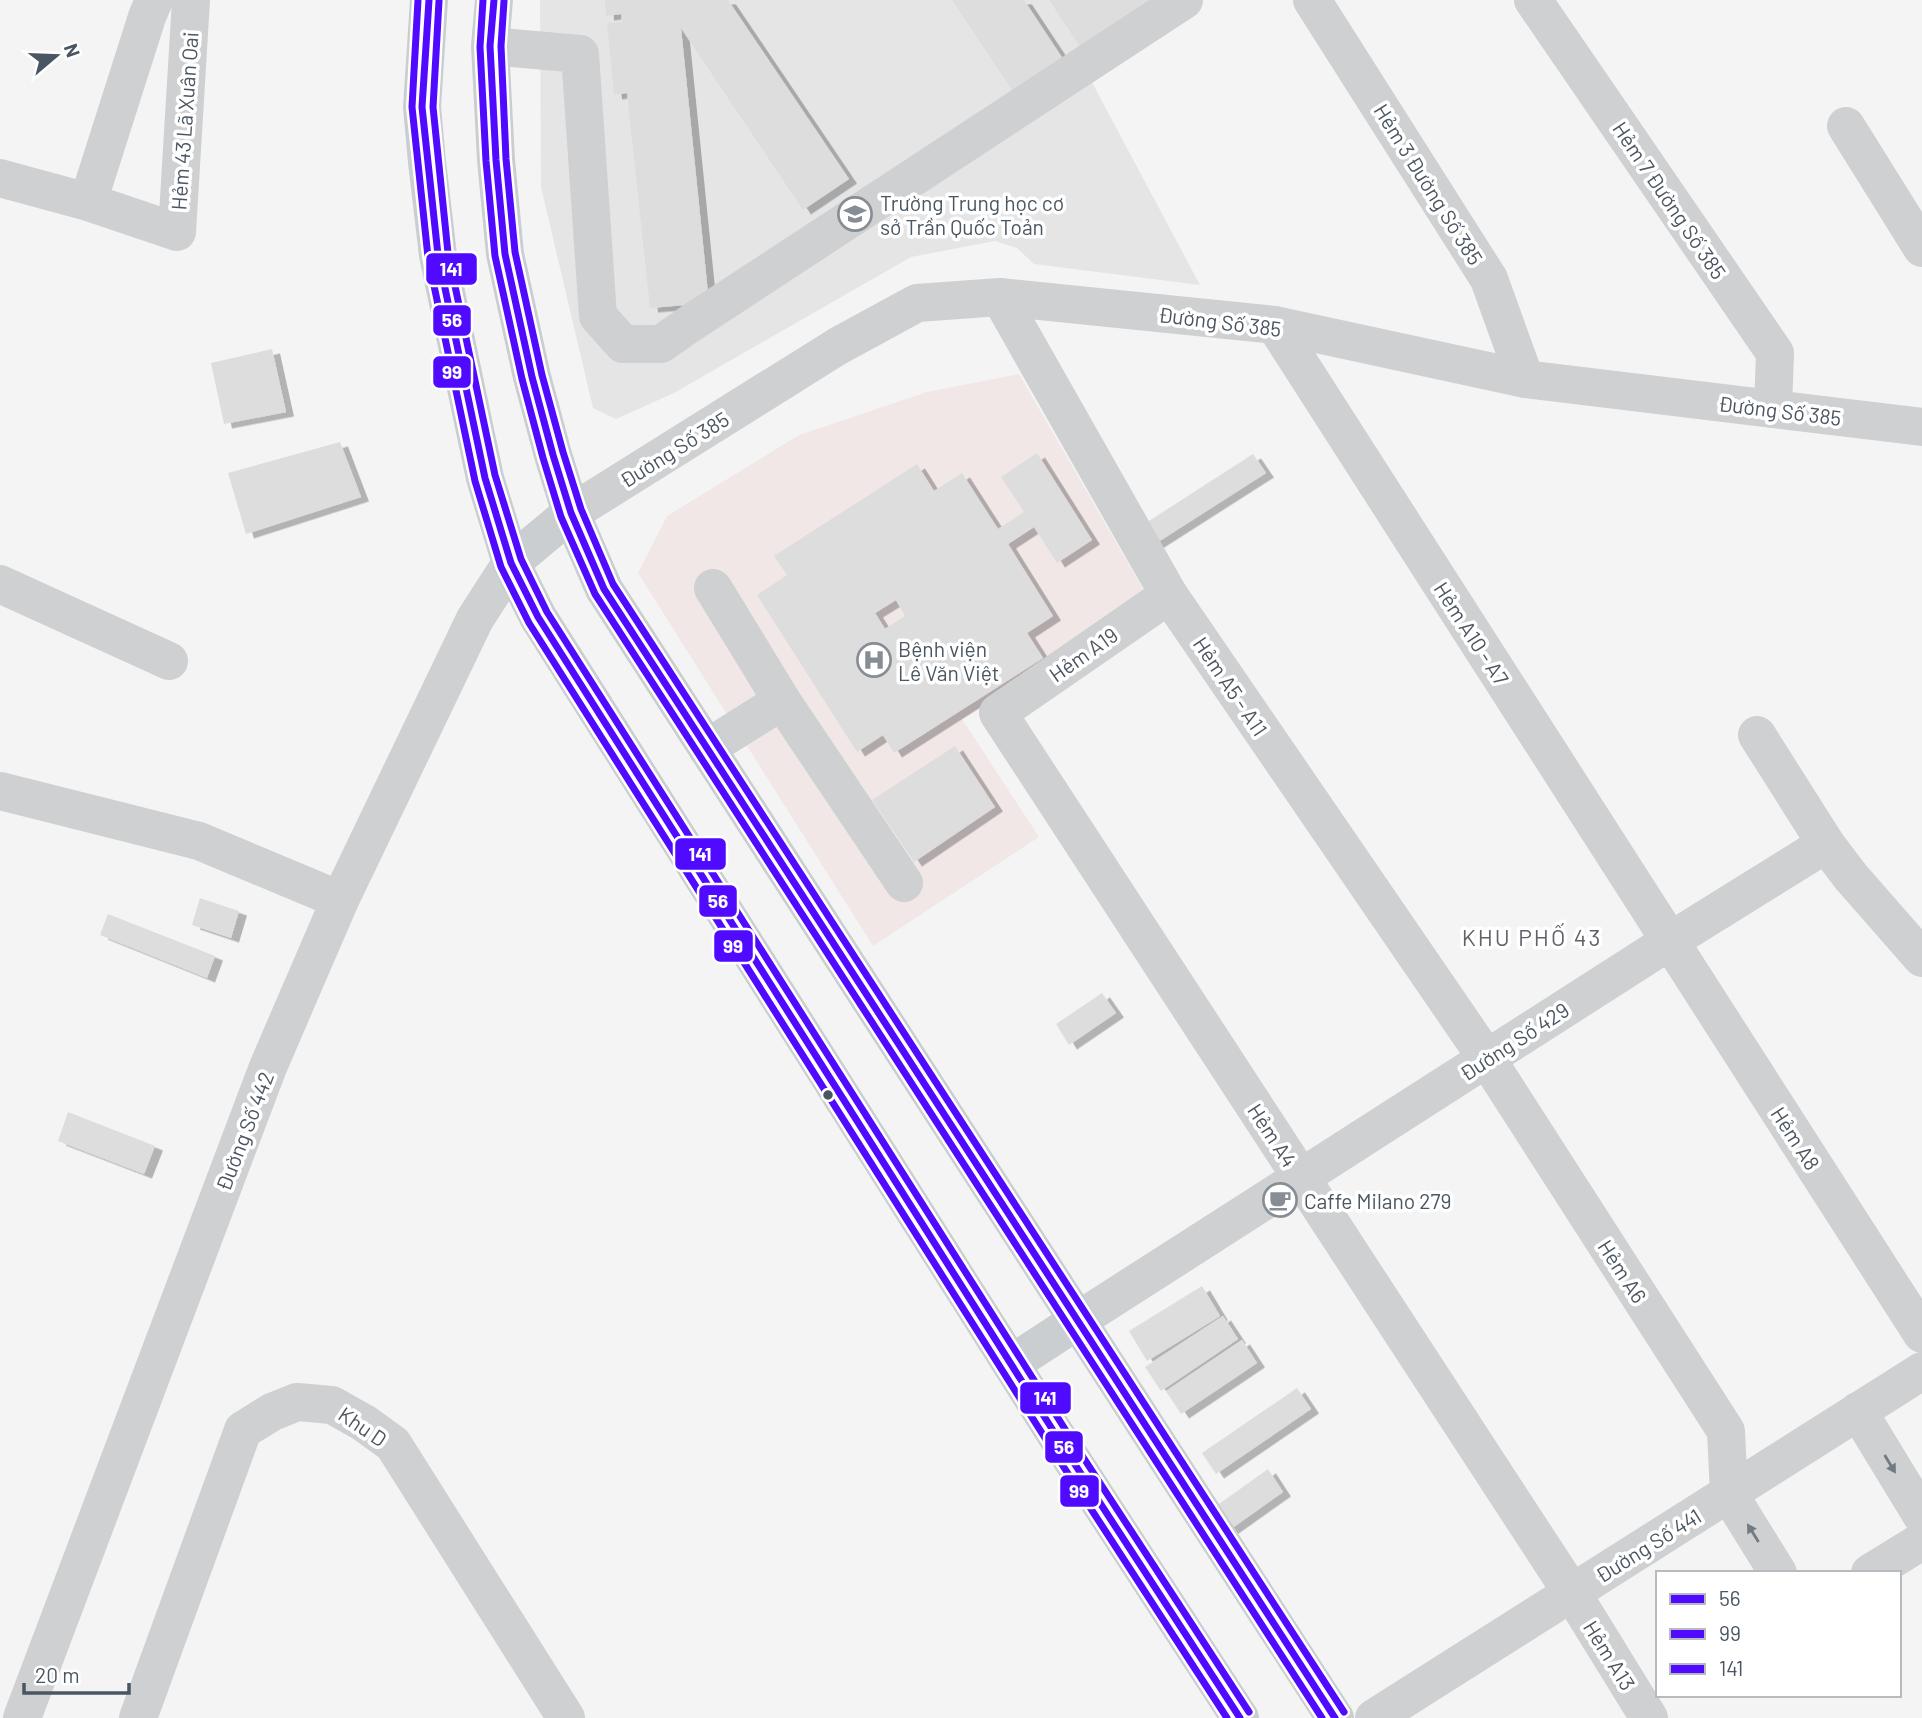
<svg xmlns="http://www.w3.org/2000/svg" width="1922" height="1718" viewBox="0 0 1922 1718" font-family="Barlow,sans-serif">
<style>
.education{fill:#e6e5e6}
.medical{fill:#f1e7e6}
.building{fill:#ddddde;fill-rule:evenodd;filter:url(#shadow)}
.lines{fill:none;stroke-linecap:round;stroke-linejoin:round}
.minor{stroke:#ced0d2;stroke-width:38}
.major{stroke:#caced1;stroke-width:38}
.bus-1-casing{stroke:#fff;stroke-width:12}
.bus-2-casing{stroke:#fff;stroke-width:12}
.bus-3-casing{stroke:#fff;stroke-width:12}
.bus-1{stroke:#4f0aff;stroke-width:7}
.bus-2{stroke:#4f0aff;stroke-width:7}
.bus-3{stroke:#4f0aff;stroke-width:7}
.oneway{fill:#727b83}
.bus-dot{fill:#4a5661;stroke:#fff;stroke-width:2.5}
.labels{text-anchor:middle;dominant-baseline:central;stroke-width:7;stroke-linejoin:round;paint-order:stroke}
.street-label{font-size:21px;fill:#4a5661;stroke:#fff}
.poi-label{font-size:21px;fill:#4a5661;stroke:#fff;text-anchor:start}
.neighbourhood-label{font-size:23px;letter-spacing:2px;fill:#5f6368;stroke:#fff}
.line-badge{stroke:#fff;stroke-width:2.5}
.badge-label{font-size:19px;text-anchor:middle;font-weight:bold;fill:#fff}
</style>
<defs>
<filter id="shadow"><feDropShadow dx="8" dy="4.5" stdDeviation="0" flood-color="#0004"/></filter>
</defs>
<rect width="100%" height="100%" fill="#f4f4f4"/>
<polygon class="education" points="540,0 1200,0 1087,73 1200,285 1034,264 1017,248 995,241 911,257 674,393 616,419 593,408 541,187"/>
<polygon class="medical" points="1019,374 1150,601 962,719 1039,837 873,946 638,573 667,516 799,435 927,392"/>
<g class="building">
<polygon points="605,0 728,0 849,179 803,210 681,28 709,303 650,308 627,93 614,95 607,23 622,22 621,14 606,16"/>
<polygon points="952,0 1024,0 1063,59 1014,93"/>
<polygon points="1049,0 1156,0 1082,50"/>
<polygon points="272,349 286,412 224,424 211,363"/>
<polygon points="340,442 361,497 246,534 228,473"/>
<path d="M1037,453L1092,540L1057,563L1034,527L1008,544L1053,616L1027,633L1043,658L894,753L883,735L857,752L757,595L787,575L774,556L917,464L934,491L962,473L998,529L1024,512L1001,477ZM896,600L905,616L885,629L875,613Z"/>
<polygon points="1253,454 1266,473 1147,549 1135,530"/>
<polygon points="955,746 995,807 914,862 872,800"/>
<polygon points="200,898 239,911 231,938 192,925"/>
<polygon points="108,914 215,956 207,978 100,935"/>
<polygon points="1102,993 1116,1013 1069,1045 1056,1024"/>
<polygon points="68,1112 155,1146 144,1174 58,1141"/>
<polygon points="1202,1286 1220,1316 1147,1361 1129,1331"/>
<polygon points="1223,1316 1238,1339 1161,1391 1145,1367"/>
<polygon points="1242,1340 1257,1363 1181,1414 1166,1391"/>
<polygon points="1297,1388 1311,1409 1216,1474 1202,1453"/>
<polygon points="1268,1469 1283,1492 1228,1531 1212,1509"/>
</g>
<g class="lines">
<g class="minor">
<polyline points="1312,0 1489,279 1525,379"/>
<polyline points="1533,0 1775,353 1773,409"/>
<polyline points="490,46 580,54 598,316 623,344 661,344 691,323 1184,0"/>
<polyline points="1846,126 1922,248"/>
<polyline points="0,178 88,202 177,232 191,0"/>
<polyline points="88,202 147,17 154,0"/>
<polyline points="1000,297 1169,595 1487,1059 1726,1431 1729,1494 1778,1573"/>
<polyline points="1275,325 1922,1334"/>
<polyline points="571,513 838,346 917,303 1000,297 1275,325 1525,379 1922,427"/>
<polyline points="0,584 169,661"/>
<polyline points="713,588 782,701 904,883"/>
<polyline points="1169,595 998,713 1572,1593 1649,1718"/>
<polyline points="1757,735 1826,844 1851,877 1922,958"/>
<polyline points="707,748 782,701"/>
<polyline points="0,791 199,841 340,900"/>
<polyline points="1077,1321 1670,941 1826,844"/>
<polyline points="1858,1411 1922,1516"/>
<polyline points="1870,1573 1922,1541"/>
<polyline points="22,1718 268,1067 340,900 475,619 511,563"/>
<polyline points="138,1718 243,1430 272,1412 297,1402 332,1405 364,1423 393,1444 566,1718"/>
<polyline points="1374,1718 1922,1371"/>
</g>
<g class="major">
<polyline points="429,0 422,107 427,162 438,255 485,478 511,563 538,617 1061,1443 1240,1718"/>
<polyline points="494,0 490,46 496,160 505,254 532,377 553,455 571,513 604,589 1335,1718"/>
<polyline points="511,563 571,513"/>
<polyline points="1011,1364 1077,1321"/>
</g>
<g class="bus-1-casing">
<g id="bus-1">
<polyline points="429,0 422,107 438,255 485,478 511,563 538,617 1061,1443 1240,1718"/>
<polyline points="494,0 490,46 496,160 505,254 532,377 553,455 571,513 604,589 1335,1718"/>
</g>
</g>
<g class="bus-2-casing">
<g id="bus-2">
<polyline points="418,0 412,107 428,257 475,481 501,567 529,623 1052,1449 1227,1718"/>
<polyline points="483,0 480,47 486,161 495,256 522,379 543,458 561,517 595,594 1322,1718"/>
</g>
</g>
<g class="bus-3-casing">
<g id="bus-3">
<polyline points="439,1 433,107 448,253 495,475 521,559 547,612 1070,1437 1249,1712"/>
<polyline points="504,1 501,46 506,159 515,252 542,375 563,452 581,509 613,584 1344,1712"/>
</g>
</g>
<use href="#bus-1" class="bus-1"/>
<use href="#bus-2" class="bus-2"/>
<use href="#bus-3" class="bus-3"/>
</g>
<defs><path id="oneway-solid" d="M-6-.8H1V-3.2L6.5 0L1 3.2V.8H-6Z" transform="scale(1.75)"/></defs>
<g class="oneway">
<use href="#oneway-solid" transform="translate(1890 1464) rotate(59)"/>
<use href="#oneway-solid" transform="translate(1753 1533) rotate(-122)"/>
</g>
<defs>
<g id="school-ring" transform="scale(1.75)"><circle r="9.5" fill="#fff" stroke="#868d94" stroke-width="1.5"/><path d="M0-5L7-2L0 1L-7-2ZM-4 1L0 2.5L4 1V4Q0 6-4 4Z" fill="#868d94"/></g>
<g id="hospital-ring" transform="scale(1.75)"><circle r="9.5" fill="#fff" stroke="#868d94" stroke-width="1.5"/><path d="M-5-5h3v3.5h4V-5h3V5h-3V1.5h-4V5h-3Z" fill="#868d94"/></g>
<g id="cafe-ring" transform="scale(1.75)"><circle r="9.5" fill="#fff" stroke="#868d94" stroke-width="1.5"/><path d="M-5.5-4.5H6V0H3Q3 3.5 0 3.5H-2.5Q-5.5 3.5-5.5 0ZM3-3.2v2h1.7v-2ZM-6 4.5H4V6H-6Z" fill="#868d94"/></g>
</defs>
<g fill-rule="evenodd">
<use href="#school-ring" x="855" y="214"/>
<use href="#hospital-ring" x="874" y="660"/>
<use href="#cafe-ring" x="1280" y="1200"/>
</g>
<circle class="bus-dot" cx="828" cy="1095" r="6"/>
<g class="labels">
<g class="street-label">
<text transform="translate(184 121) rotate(-86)">Hẻm 43 Lã Xuân Oai</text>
<text transform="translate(1429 184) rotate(58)">Hẻm 3 Đường Số 385</text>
<text transform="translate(1670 200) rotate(56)">Hẻm 7 Đường Số 385</text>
<text transform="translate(1220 321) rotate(7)">Đường Số 385</text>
<text transform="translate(1780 410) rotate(7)">Đường Số 385</text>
<text transform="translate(674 449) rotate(-32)">Đường Số 385</text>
<text transform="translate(1472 633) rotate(57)">Hẻm A10 - A7</text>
<text transform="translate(1083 654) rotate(-35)">Hẻm A19</text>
<text transform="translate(1231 686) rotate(56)">Hẻm A5 - A11</text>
<text transform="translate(1514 1041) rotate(-33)">Đường Số 429</text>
<text transform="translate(244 1131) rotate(-69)">Đường Số 442</text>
<text transform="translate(1273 1135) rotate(57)">Hẻm A4</text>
<text transform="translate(1796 1138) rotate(57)">Hẻm A8</text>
<text transform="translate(1623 1271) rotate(57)">Hẻm A6</text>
<text transform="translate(363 1426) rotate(34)">Khu D</text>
<text transform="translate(1648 1545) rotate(-32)">Đường Số 441</text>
<text transform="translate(1610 1655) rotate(58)">Hẻm A13</text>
</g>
<g class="poi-label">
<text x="880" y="202">Trường Trung học cơ<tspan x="880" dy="24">sở Trần Quốc Toản</tspan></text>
<text x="898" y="648">Bệnh viện<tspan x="898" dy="24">Lê Văn Việt</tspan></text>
<text x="1304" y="1200">Caffe Milano 279</text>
</g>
<g class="neighbourhood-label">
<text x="1532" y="937">KHU PHỐ 43</text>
</g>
</g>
<g class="line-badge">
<rect x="425" y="252" width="53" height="34" rx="7" fill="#4f0aff"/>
<rect x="432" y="304" width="40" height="33" rx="7" fill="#4f0aff"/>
<rect x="432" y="355" width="40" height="34" rx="7" fill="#4f0aff"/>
<rect x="674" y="837" width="53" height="34" rx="7" fill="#4f0aff"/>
<rect x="698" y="884" width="40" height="34" rx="7" fill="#4f0aff"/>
<rect x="713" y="929" width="41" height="34" rx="7" fill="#4f0aff"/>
<rect x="1019" y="1381" width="53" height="34" rx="7" fill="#4f0aff"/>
<rect x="1044" y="1430" width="40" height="34" rx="7" fill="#4f0aff"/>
<rect x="1059" y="1474" width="41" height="34" rx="7" fill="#4f0aff"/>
</g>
<g class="badge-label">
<text x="451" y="276">141</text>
<text x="452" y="327">56</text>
<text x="452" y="379">99</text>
<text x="700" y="861">141</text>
<text x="718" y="908">56</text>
<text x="733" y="953">99</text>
<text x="1045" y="1405">141</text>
<text x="1064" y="1454">56</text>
<text x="1079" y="1498">99</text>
</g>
<rect x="1656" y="1571" width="245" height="126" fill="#ffffff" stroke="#b7bbc0" stroke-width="2"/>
<rect x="1670" y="1594" width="35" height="10" fill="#4f0aff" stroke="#b7bbc0" stroke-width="2"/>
<text x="1719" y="1606" font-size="21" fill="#4a5661">56</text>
<rect x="1670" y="1629" width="35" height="10" fill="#4f0aff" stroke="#b7bbc0" stroke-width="2"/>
<text x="1719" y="1641" font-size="21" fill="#4a5661">99</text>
<rect x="1670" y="1664" width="35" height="10" fill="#4f0aff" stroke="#b7bbc0" stroke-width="2"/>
<text x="1719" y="1676" font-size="21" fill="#4a5661">141</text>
<g transform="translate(56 56) rotate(71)" stroke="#ffffff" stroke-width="5" paint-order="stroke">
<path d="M0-5L12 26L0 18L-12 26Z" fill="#4a5661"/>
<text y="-10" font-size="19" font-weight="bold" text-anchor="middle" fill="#4a5661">N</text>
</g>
<path d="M24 1683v10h105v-10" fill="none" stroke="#4a5661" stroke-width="3.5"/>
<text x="35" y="1683" font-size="21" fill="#4a5661" stroke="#ffffff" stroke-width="5" paint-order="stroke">20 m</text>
</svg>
